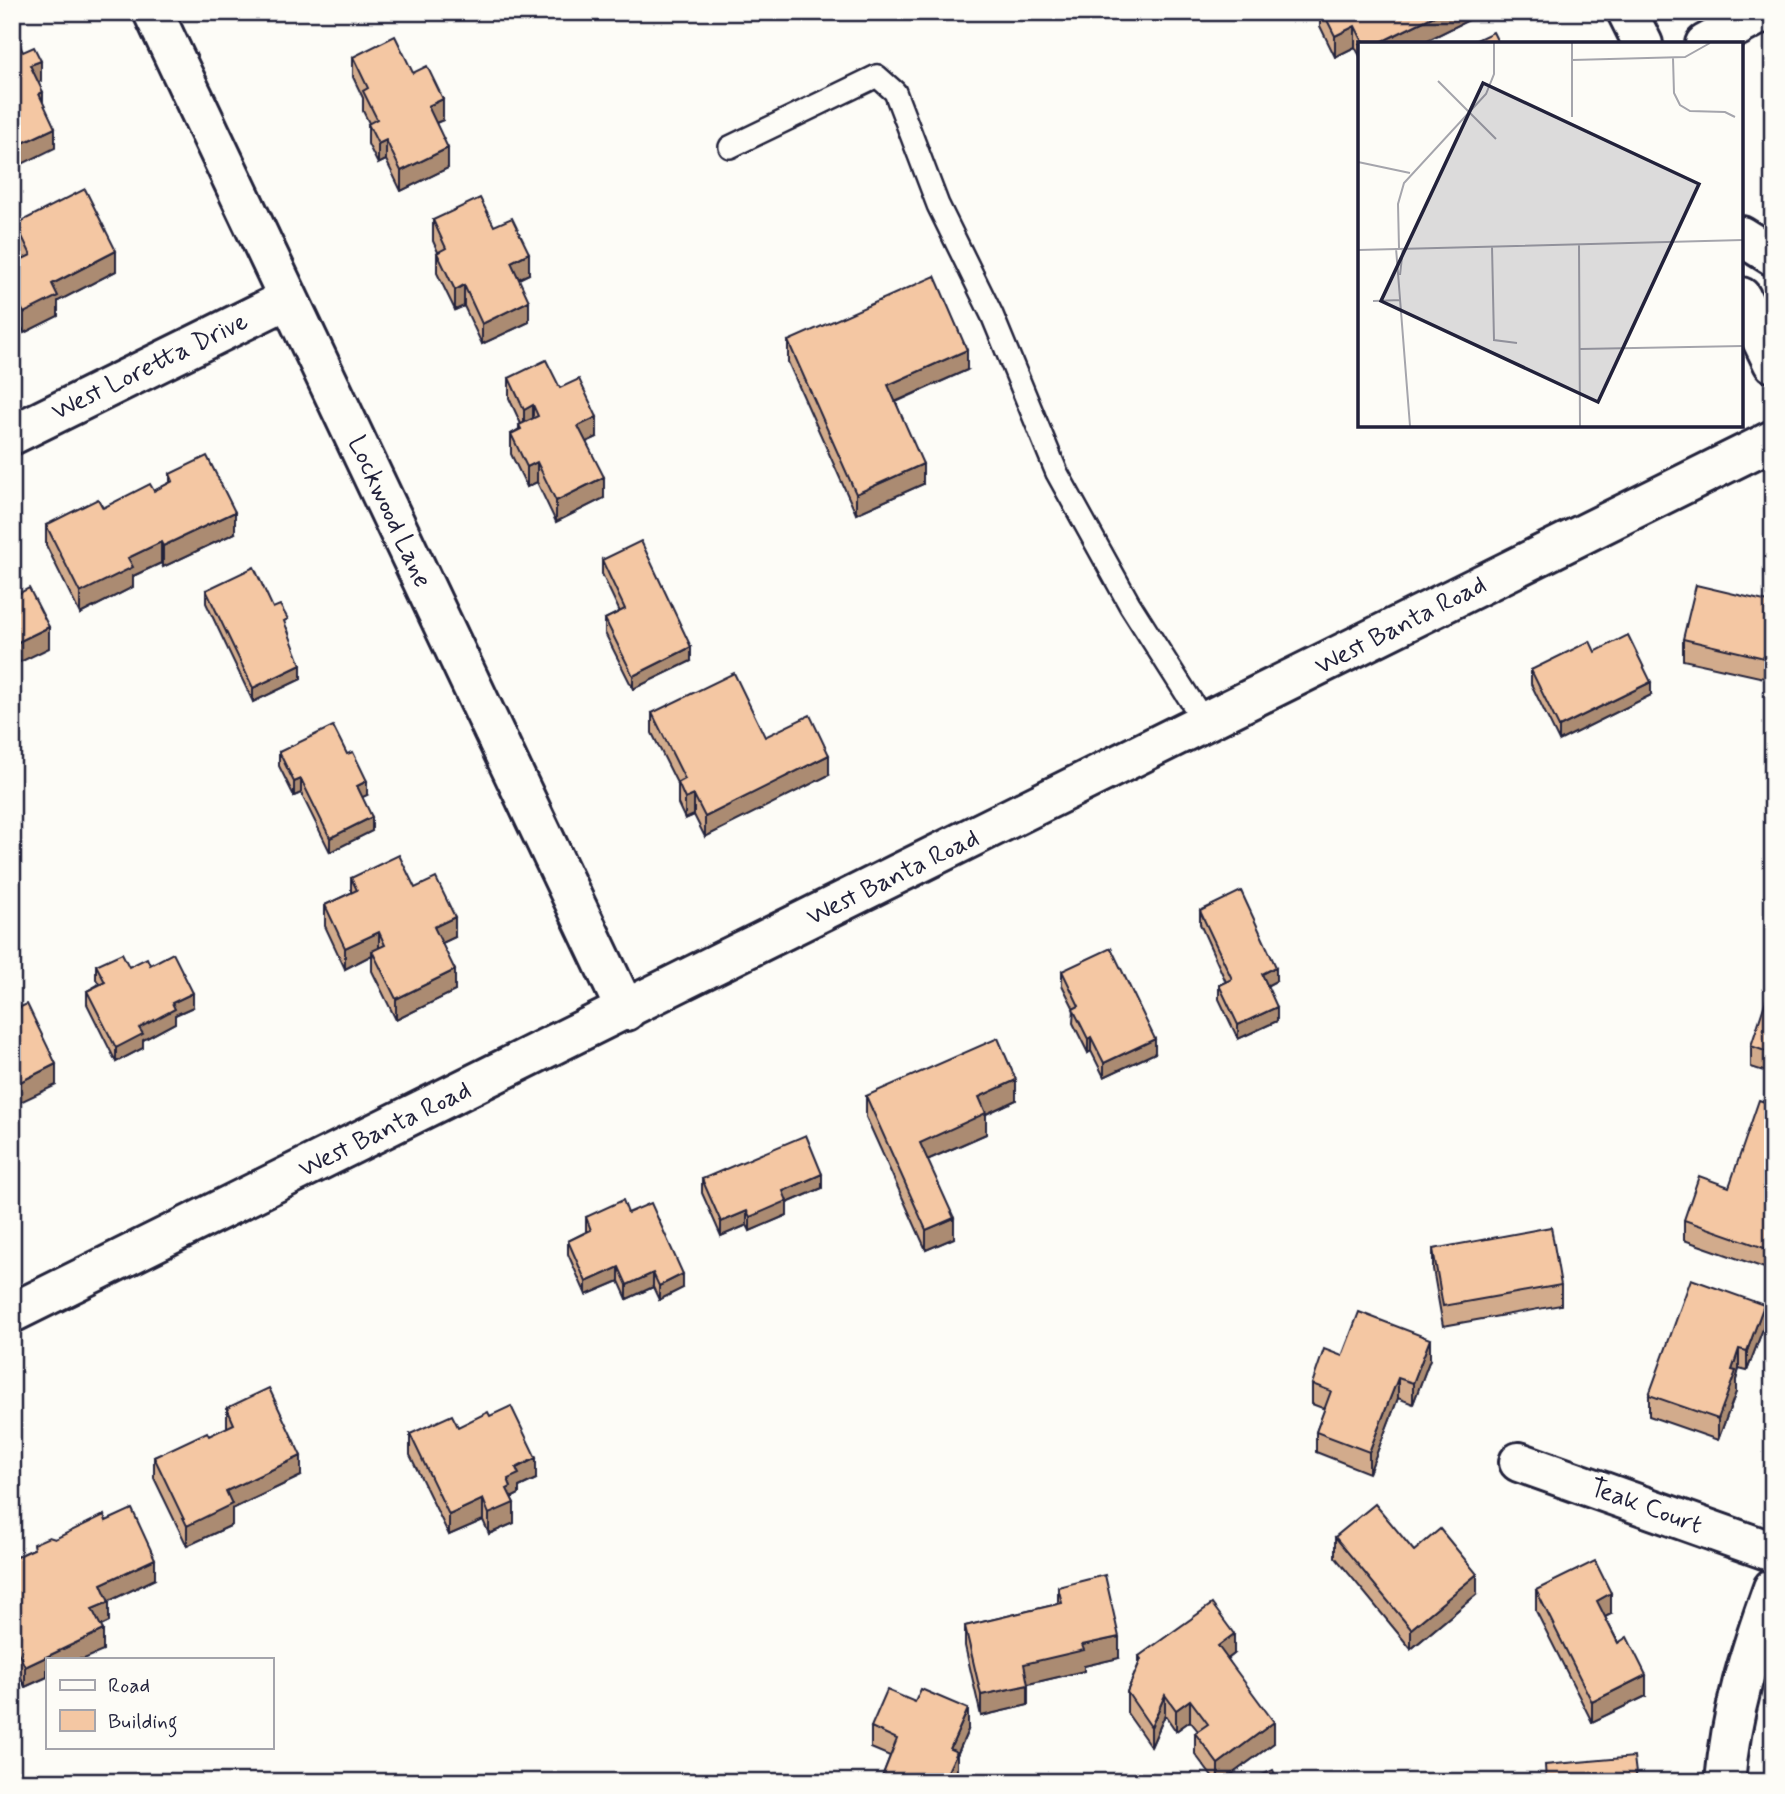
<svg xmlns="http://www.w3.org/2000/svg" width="1785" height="1794" viewBox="0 0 1785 1794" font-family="Mynerve,sans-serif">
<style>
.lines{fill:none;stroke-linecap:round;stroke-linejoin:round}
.service-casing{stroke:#22223b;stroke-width:26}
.minor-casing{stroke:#22223b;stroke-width:44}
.tertiary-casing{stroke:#22223b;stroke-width:44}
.service{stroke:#fdfcf7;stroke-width:21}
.minor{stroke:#fdfcf7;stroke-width:38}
.tertiary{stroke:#fdfcf7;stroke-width:38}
.wall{fill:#d2ab8c;stroke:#22223b;stroke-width:2}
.shaded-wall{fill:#ab8b72;stroke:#22223b;stroke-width:2}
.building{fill:#f4c7a3;stroke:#22223b;stroke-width:2}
.labels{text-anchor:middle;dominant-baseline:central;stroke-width:7;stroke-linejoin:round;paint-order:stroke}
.street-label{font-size:26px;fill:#22223b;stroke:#fdfcf7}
.inset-road{fill:none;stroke:#a5a5ac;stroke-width:2}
.view{fill:#22223b;fill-opacity:0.15;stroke:#22223b;stroke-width:3.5}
.inset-edge{fill:none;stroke:#22223b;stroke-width:3.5}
</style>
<rect width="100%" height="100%" fill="#fdfcf7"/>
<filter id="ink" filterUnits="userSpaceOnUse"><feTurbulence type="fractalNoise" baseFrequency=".0143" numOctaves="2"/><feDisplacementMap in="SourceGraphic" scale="14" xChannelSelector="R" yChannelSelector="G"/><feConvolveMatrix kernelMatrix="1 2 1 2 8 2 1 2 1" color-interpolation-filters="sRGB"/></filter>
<g filter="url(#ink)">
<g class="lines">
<g class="service-casing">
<polyline id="service" points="730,147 877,76 895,92 938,205 992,315 1057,473 1130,605 1205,723"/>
</g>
<g class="minor-casing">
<g id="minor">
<polyline points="153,12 626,1011"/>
<polyline points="1627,12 1643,44"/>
<polyline points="1705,44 1764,12"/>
<polyline points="1741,236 1773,256"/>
<polyline points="1741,297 1773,363"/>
<polyline points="12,435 288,299"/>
<polyline points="1519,1462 1773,1552"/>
<path d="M1725,1782C1731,1711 1749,1655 1773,1588"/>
</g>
</g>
<g class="tertiary-casing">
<polyline id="tertiary" points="12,1313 1773,440"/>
</g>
<use href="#service" class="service"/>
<use href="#minor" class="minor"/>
<use href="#tertiary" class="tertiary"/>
</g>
<g class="wall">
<polygon points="1320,12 1475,12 1475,17 1420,44 1360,44 1360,56 1355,47 1335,57 1320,26"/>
<polygon points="353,57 443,120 436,123 448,168 401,191 386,160 378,164 368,144 368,124 369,123 363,111 363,98 353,77"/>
<polygon points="433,220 494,226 529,274 519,279 529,322 482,344 464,306 455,310 437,273 437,253 438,252 433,241"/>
<polygon points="16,224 116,271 58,301 58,316 24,333 12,311 12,264 23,259 16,245"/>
<polygon points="788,341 967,370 896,402 923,484 856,514 788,362"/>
<polygon points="509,378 560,388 597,437 586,442 604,498 556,522 537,482 527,487 511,454 511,434 519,429 519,425 521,424 509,398"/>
<polygon points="170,474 235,533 163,567 161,563 133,576 133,587 80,614 46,545 46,525 103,508 154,491 170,483"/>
<polygon points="602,560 691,661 633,689 605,633 605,619 620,612 602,574"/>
<polygon points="206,590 273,608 288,630 301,679 253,702 206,603"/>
<polygon points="1773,603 1773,680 1683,660 1683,639"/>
<polygon points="1595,652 1651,695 1559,741 1531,684 1531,670"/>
<polygon points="652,713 765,737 829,775 705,837 694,815 685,819 678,804 678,785 652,733"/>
<polygon points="279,752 367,795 362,797 372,831 330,852 301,793 294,796 279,766"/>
<polygon points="351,878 415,888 455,937 442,943 455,991 396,1020 372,971 372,955 345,969 325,926 325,905 351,893"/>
<polygon points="1200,911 1276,981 1267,986 1277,1021 1238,1039 1219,999 1219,985 1226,982 1200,924"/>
<polygon points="96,965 129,967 150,965 193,1007 175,1015 175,1023 143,1040 143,1048 116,1062 87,1004 87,991 99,984 96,979"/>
<polygon points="1062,971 1155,1053 1104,1077 1091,1051 1088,1053 1073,1023 1074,1009 1062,985"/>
<polygon points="1773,1002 1773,1074 1751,1067 1751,1046"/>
<polygon points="866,1096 1016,1100 986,1114 986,1134 927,1160 954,1238 926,1250 866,1117"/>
<polygon points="1773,1105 1773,1263 1770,1270 1684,1240 1684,1220 1729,1187"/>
<polygon points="702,1179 822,1188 787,1203 787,1215 750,1231 747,1225 721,1236 702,1193"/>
<polygon points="628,1213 683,1288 659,1300 653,1287 627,1299 619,1281 586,1295 568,1254 568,1241 586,1232 586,1217"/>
<polygon points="1433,1249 1561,1285 1561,1305 1443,1326 1433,1269"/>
<polygon points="1764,1326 1747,1371 1739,1369 1736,1380 1736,1392 1718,1440 1649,1416 1649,1395"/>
<polygon points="1342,1356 1430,1359 1413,1404 1398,1398 1369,1473 1316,1452 1316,1432 1325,1409 1312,1404 1312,1384"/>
<polygon points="227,1408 301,1476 232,1509 232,1525 187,1546 154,1478 154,1457 209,1436 227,1428"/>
<polygon points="490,1416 536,1479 519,1487 519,1494 511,1498 514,1523 489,1534 483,1520 449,1535 410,1455 410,1434 458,1427"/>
<polygon points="106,1521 155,1579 109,1601 109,1622 101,1626 103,1651 47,1659 47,1677 25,1687 12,1660 12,1559 55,1539"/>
<polygon points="1335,1537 1414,1551 1477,1594 1411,1649 1335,1557"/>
<polygon points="1058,1587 1119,1658 1084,1666 1084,1671 1028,1684 1028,1705 981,1716 965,1646 965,1626 1058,1604"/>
<polygon points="1536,1590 1611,1614 1605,1617 1646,1696 1592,1722 1536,1611"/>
<polygon points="1234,1654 1228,1659 1274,1743 1221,1782 1216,1782 1195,1754 1195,1733 1198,1731 1190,1721 1176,1731 1165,1715 1151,1747 1127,1713 1127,1692 1139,1664 1139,1656"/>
<polygon points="871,1727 968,1730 957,1755 957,1772 952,1782 880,1782 890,1756 871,1748"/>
</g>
<g class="shaded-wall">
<polygon points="1442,12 1475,12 1475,17 1420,44 1377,44"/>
<polygon points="1355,26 1355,47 1335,57 1335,36"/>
<polygon points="41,61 41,81 30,86 30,65"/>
<polygon points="43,92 43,113 39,94"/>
<polygon points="443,99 443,120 428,126 428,106"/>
<polygon points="55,128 55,148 12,169 12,148"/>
<polygon points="386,140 386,160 378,164 378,144"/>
<polygon points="448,148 448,168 401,191 401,171"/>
<polygon points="116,251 116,271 58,301 58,316 24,333 24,313 52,284"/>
<polygon points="529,253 529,274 511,282 511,262"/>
<polygon points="464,285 464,306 455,310 455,290"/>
<polygon points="529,301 529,322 482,344 482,324"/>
<polygon points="967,350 967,370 888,405 888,385"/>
<polygon points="533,405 533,426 524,430 524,410"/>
<polygon points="597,417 597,437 578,446 578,426"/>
<polygon points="537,462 537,482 527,487 527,467"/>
<polygon points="923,464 923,484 856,514 856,494"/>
<polygon points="604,477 604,498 556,522 556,501"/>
<polygon points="235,512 235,533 163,567 163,546"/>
<polygon points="161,542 161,563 133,576 133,587 80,614 80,593 128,558"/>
<polygon points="49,627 49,648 12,666 12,645"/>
<polygon points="691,647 691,661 633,689 633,676"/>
<polygon points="301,665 301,679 253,702 253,688"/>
<polygon points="1651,682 1651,695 1559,741 1559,727"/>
<polygon points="829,755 829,775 705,837 705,817"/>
<polygon points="301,779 301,793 294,796 294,782"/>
<polygon points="367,781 367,795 357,800 357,786"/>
<polygon points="694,795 694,815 685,819 685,799"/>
<polygon points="372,817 372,831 330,852 330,838"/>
<polygon points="455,917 455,937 434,947 434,927"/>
<polygon points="379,932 379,952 372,951 372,955 345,969 345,948"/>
<polygon points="1276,967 1276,981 1262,988 1262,974"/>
<polygon points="455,970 455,991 396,1020 396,999"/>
<polygon points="193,993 193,1007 175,1015 175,1023 143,1040 143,1048 116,1062 116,1048 139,1028 172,1003"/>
<polygon points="1277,1007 1277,1021 1238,1039 1238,1025"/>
<polygon points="1091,1037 1091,1051 1088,1053 1088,1039"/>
<polygon points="1155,1039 1155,1053 1104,1077 1104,1063"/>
<polygon points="56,1064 56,1085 12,1106 12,1086"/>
<polygon points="1016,1080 1016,1100 986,1114 986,1134 920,1163 920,1143 979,1097"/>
<polygon points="822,1174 822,1188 787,1203 787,1215 750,1231 750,1217 783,1191"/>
<polygon points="747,1211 747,1225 721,1236 721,1222"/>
<polygon points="954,1218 954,1238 926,1250 926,1230"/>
<polygon points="1773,1242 1773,1263 1770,1270 1770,1250"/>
<polygon points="619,1267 619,1281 586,1295 586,1282"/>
<polygon points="653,1273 653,1287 627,1299 627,1285"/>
<polygon points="683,1274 683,1288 659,1300 659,1286"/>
<polygon points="1764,1305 1764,1326 1747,1371 1747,1351"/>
<polygon points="1430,1339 1430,1359 1413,1404 1413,1383"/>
<polygon points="1739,1349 1739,1369 1736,1380 1736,1392 1718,1440 1718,1419 1732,1370"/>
<polygon points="1398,1378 1398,1398 1369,1473 1369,1452"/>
<polygon points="301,1456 301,1476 232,1509 232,1525 187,1546 187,1526 226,1491"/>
<polygon points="536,1458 536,1479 519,1487 519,1494 511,1498 514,1503 514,1523 489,1534 489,1514 508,1479 516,1468"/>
<polygon points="483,1499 483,1520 449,1535 449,1515"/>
<polygon points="155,1559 155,1579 101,1605 101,1584"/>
<polygon points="1477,1574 1477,1594 1411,1649 1411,1629"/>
<polygon points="1611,1593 1611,1614 1597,1621 1597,1601"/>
<polygon points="109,1602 109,1622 92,1630 92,1609"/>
<polygon points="103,1630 103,1651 84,1659 47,1659 47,1677 25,1687 25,1667"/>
<polygon points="1234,1634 1234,1654 1218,1666 1218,1646"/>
<polygon points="1119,1637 1119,1658 1084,1666 1084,1671 1024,1685 1024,1664 1082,1645"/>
<polygon points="1646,1675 1646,1696 1592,1722 1592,1702"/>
<polygon points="1028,1685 1028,1705 981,1716 981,1695"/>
<polygon points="1165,1695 1165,1715 1151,1747 1151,1727"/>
<polygon points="1190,1700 1190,1721 1176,1731 1176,1710"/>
<polygon points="968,1709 968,1730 957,1755 957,1772 952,1782 943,1782 950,1749"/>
<polygon points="1274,1722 1274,1743 1221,1782 1218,1782 1218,1764"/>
</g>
<g class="building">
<polygon points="1323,12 1442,12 1377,44 1364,44 1355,26 1335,36"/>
<polygon points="12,30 23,52 34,47 41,61 30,65 43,92 39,94 55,128 12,148"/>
<polygon points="1493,32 1499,44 1468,44"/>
<polygon points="395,36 413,73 427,66 443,99 428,106 448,148 401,171 386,140 378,144 368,124 377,119 363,91 368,88 353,57"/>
<polygon points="85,189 116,251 52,284 58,296 24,313 12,290 12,264 31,255 16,224"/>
<polygon points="480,198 494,226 512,218 529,253 511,262 529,301 482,324 464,285 455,290 437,253 446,248 433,220"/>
<polygon points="935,276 967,350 888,385 923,464 856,494 788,341"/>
<polygon points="546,360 560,388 579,379 597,417 578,426 604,477 556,501 537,462 527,467 511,434 521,429 519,425 538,416 533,405 524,410 509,378"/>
<polygon points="207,456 235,512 163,546 161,542 128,558 133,567 80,593 46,525 98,499 103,508 150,484 154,491 173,481 170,474"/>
<polygon points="641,541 691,647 633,676 605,619 625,609 602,560"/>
<polygon points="254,567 273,608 280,605 288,619 284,621 301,665 253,688 206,590"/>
<polygon points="1696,585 1773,603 1773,660 1683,639"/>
<polygon points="29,588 49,627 12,645 12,597"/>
<polygon points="1628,635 1651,682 1559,727 1531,670 1590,641 1595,652"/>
<polygon points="734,673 765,737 810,715 829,755 705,817 694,795 685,799 678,783 685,779 652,713"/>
<polygon points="333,726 347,754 353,752 367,781 357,786 372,817 330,838 301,779 294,782 279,752"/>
<polygon points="399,855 415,888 436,878 455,917 434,927 455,970 396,999 372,951 385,945 379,932 345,948 325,905 357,890 351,878"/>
<polygon points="1241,891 1276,967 1262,974 1277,1007 1238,1025 1219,985 1232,979 1200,911"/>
<polygon points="1111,948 1155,1039 1104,1063 1091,1037 1088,1039 1073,1009 1079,1006 1062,971"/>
<polygon points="122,953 129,967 147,958 150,965 173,953 193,993 172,1003 175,1009 139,1028 143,1034 116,1048 87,991 105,982 96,965"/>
<polygon points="1766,1000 1773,1002 1773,1054 1751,1046"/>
<polygon points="27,1004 56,1064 12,1086 12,1011"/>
<polygon points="998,1038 1016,1080 979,1097 986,1113 920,1143 954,1218 926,1230 866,1096"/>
<polygon points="1759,1100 1773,1105 1773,1242 1770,1250 1684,1220 1699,1176 1729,1187"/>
<polygon points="806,1135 822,1174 783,1191 787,1201 750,1217 747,1211 721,1222 702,1179"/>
<polygon points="623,1200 628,1213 651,1203 683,1274 659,1286 653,1273 627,1285 619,1267 586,1282 568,1241 591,1230 586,1217"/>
<polygon points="1551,1227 1561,1285 1443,1306 1433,1249"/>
<polygon points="1691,1279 1764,1305 1747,1351 1739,1349 1732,1370 1736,1371 1718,1419 1649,1395"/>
<polygon points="1359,1312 1430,1339 1413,1383 1398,1378 1369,1452 1316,1432 1331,1391 1312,1384 1324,1349 1342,1356"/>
<polygon points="269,1388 301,1456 226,1491 232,1504 187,1526 154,1457 207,1432 209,1436 234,1424 227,1408"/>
<polygon points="511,1406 536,1458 516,1468 519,1474 508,1479 511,1487 507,1489 514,1503 489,1514 483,1499 449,1515 410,1434 452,1415 458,1427 488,1412 490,1416"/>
<polygon points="1375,1504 1414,1551 1440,1529 1477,1574 1411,1629 1335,1537"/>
<polygon points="132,1509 155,1559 101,1584 109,1602 92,1609 103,1630 25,1667 12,1639 12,1559 34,1549 33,1544 49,1537 55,1539 104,1515 106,1521"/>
<polygon points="1595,1561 1611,1593 1597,1601 1618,1643 1627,1637 1646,1675 1592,1702 1536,1590"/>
<polygon points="1105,1575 1119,1637 1082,1645 1084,1650 1024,1664 1028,1685 981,1695 965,1626 1062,1603 1058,1587"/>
<polygon points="1212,1604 1234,1634 1218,1646 1274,1722 1218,1764 1195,1733 1208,1724 1190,1700 1176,1710 1165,1695 1151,1727 1127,1692 1141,1659 1139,1656"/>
<polygon points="921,1689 968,1709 950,1749 957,1752 943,1782 880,1782 897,1739 871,1727 887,1690 915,1702"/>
<polygon points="1634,1757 1637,1782 1546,1782 1545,1765"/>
<polygon points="1273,1770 1278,1782 1246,1782"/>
</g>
</g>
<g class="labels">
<g class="street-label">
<text transform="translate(150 367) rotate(-26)">West Loretta Drive</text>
<text transform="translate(389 512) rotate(65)">Lockwood Lane</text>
<text transform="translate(1401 626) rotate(-27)">West Banta Road</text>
<text transform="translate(893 878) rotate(-26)">West Banta Road</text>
<text transform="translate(385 1130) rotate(-26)">West Banta Road</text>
<text transform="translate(1646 1507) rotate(20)">Teak Court</text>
</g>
</g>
<g transform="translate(1358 42)">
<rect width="385" height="385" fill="#fdfcf7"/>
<path class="inset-road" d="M315,16L316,51L322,63L332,69L367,70L377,75M214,18L327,15L352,1M80,39L138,97M214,75V1M0,120L52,131M221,202L222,384M134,204L136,298L159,301M38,206L52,384M41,206L40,162L46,141L128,52L136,32V1M0,208L385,198M42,233L45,206M15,259L43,258M222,307L385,304"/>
<path class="view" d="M125,41L341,142L240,360L23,259Z"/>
<rect width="385" height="385" class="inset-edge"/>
</g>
<rect width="1785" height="1794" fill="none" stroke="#fdfcf7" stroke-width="42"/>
<rect x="21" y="21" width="1743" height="1752" fill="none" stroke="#22223b" stroke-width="2.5" filter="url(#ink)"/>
<rect x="46" y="1658" width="228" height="91" fill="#fdfcf7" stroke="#a5a5ac" stroke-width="2"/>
<rect x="60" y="1680" width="35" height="10" fill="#fdfcf7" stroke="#a5a5ac" stroke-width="2"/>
<text x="108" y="1692" font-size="21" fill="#22223b">Road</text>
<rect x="60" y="1710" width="35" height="21" fill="#f4c7a3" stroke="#a5a5ac" stroke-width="2"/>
<text x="108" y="1728" font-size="21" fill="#22223b">Building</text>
</svg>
